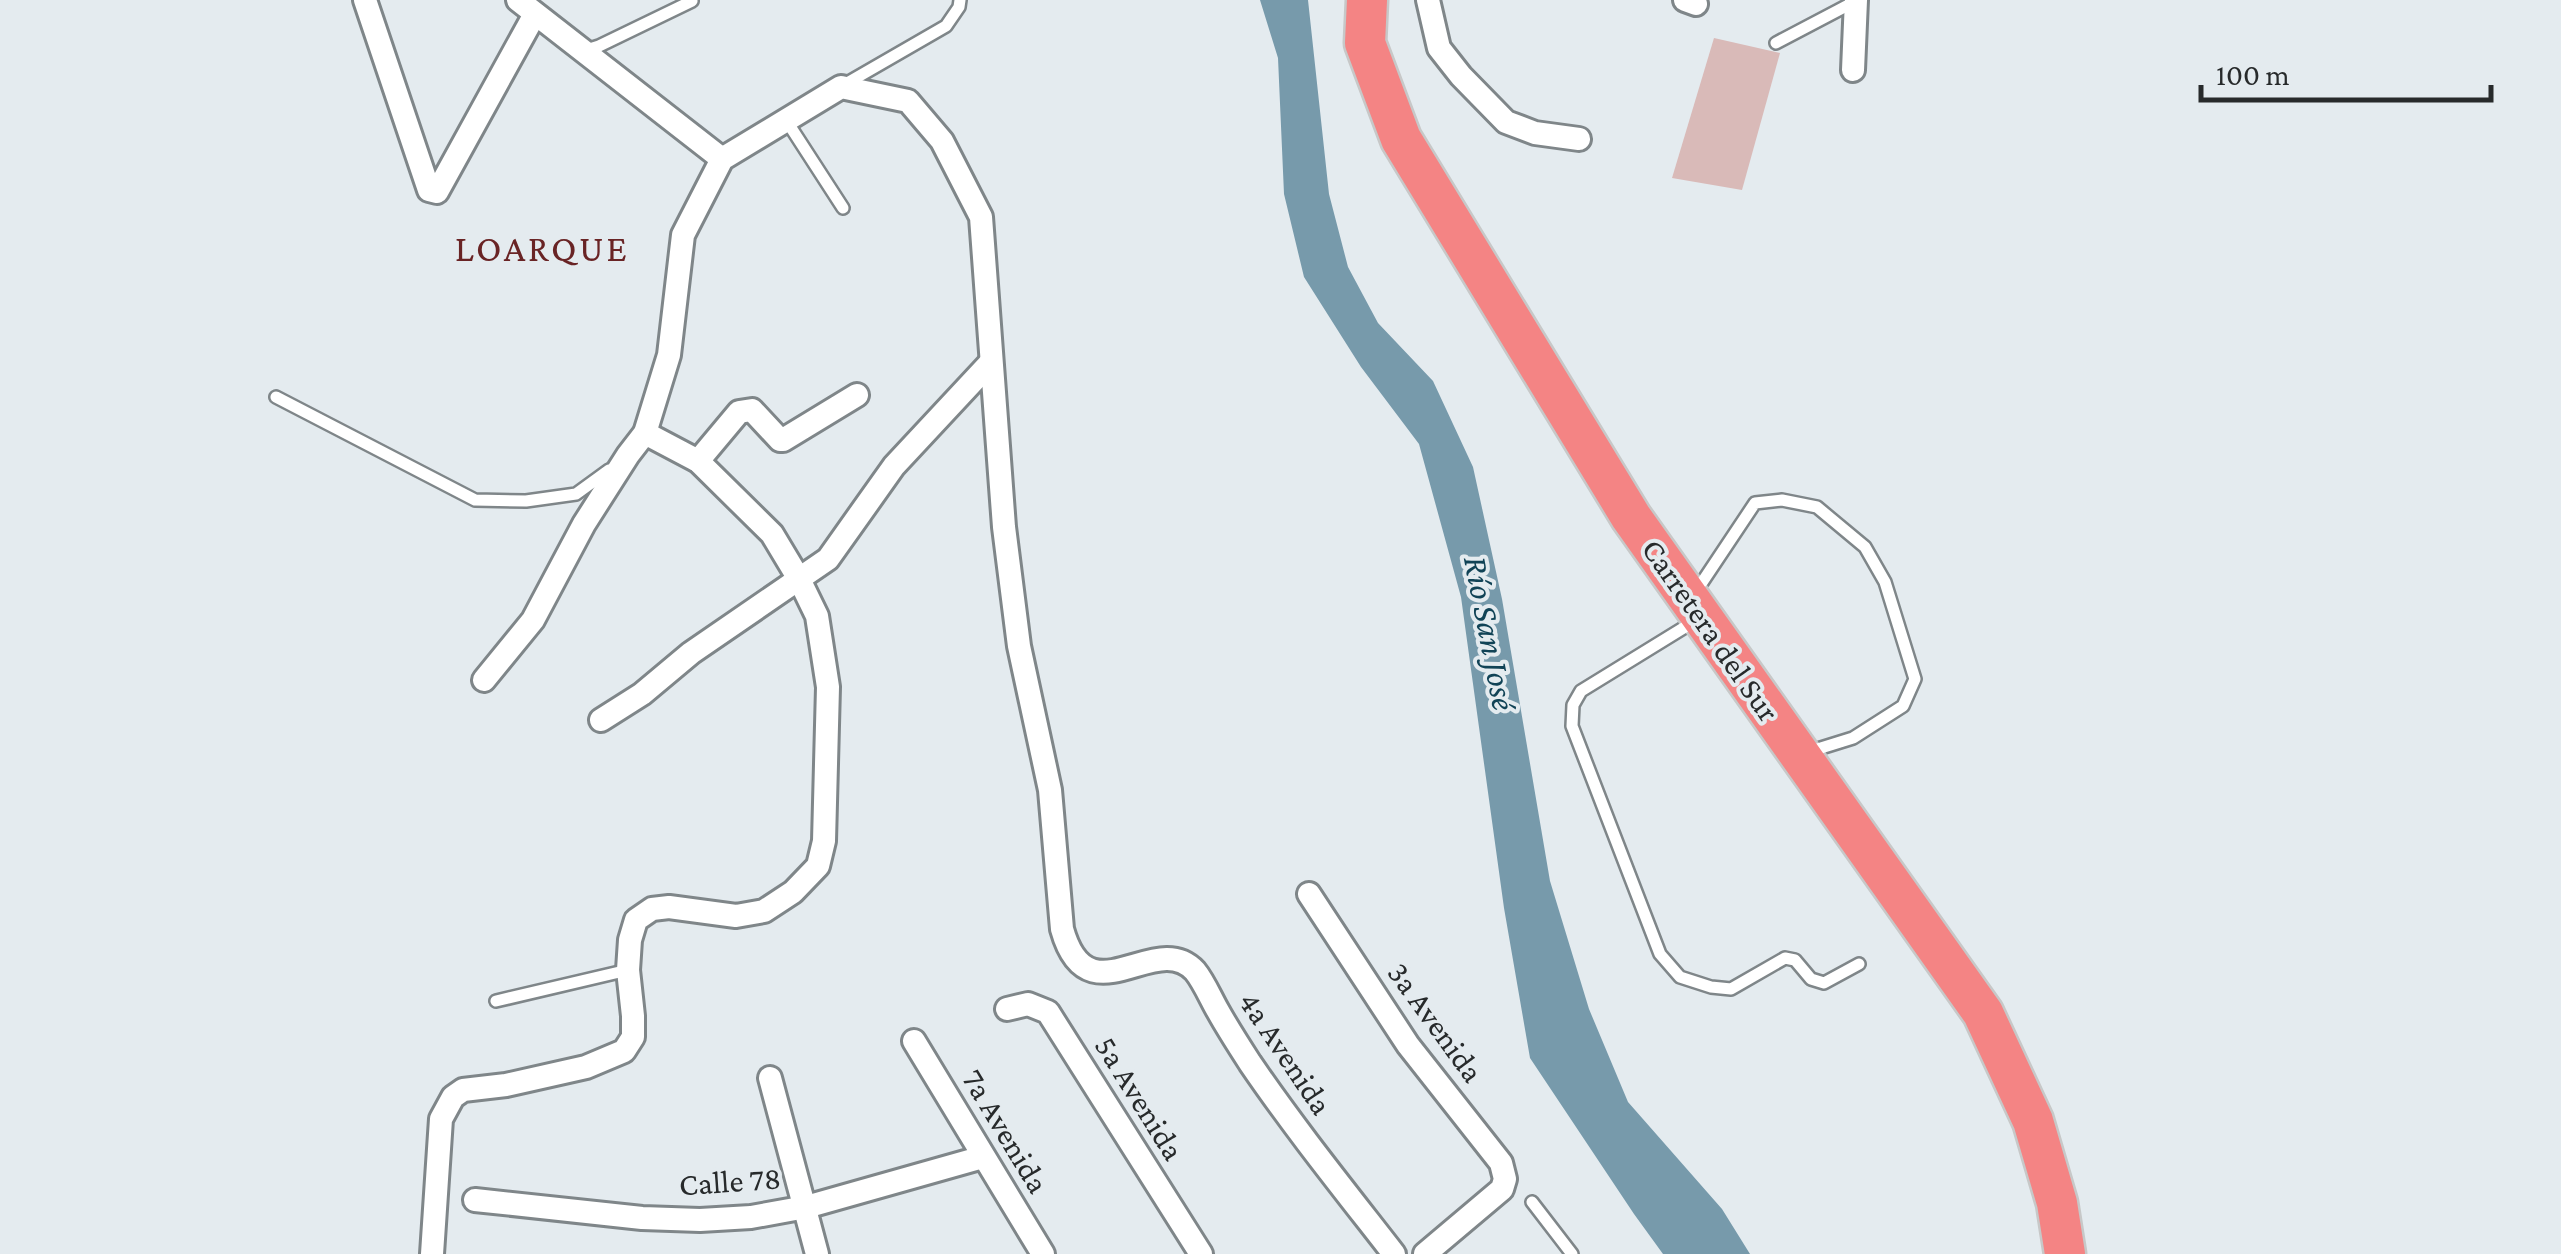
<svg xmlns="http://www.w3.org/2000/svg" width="2561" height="1254" viewBox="0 0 2561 1254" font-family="'Crimson Pro',serif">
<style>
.green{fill:#d9bab8}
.water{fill:#779aab}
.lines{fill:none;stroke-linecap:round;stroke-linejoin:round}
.service-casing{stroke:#7f8689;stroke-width:16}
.minor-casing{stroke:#7f8689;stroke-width:28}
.trunk-casing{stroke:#c7c8c8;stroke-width:45}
.service{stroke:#fff;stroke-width:11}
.minor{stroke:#fff;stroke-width:22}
.trunk{stroke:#f48484;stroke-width:40}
.labels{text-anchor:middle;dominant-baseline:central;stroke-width:8;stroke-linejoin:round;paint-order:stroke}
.street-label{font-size:32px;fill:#272a2b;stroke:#e4ebef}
.water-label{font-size:35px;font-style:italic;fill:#114356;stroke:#e4ebef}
.quarter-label{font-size:38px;letter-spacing:2.5px;fill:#692425;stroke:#e4ebef}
</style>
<rect width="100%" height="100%" fill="#e4ebef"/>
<polygon class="green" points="1714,38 1780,53 1742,190 1672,178"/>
<polygon class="water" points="1260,0 1308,0 1329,194 1348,267 1378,323 1433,381 1473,467 1502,599 1550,881 1589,1009 1628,1102 1722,1209 1750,1254 1663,1254 1634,1214 1530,1058 1504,908 1461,597 1419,444 1361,367 1304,277 1284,194 1278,58"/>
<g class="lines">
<g class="service-casing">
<g id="service">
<polyline points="1776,43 1856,1"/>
<polyline points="583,51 599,46 692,1"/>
<polyline points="842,86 946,26 959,7 960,0"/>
<polyline points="786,120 843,208"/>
<polyline points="276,397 475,500 526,501 576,494 609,470"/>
<polyline points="1693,591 1703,581 1755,503 1782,500 1817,507 1865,547 1885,582 1915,679 1903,706 1853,738 1808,752"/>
<polyline points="1698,619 1581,691 1573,705 1572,726 1660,954 1680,977 1711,987 1731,989 1785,958 1795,960 1811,979 1824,983 1859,964"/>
<polyline points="496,1001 628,970"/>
<polyline points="1532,1202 1572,1254"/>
</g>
</g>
<g class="minor-casing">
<g id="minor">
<polyline points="365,0 429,190 437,192 535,14"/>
<polyline points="518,0 722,159"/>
<polyline points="1428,0 1439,48 1461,76 1506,122 1535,133 1579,139"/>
<polyline points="1685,0 1696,4"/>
<polyline points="1853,70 1856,0"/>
<polyline points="698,461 739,412 752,410 780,440 783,440 857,395"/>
<path d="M484,680L533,620L584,524L628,455L645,433L669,355L683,235L722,159L841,87L908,101L942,141L981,217L1004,527L1019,646L1050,790L1062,929C1088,1022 1155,928 1195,971C1204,982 1211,999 1218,1011C1228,1029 1239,1046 1250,1063C1295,1129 1345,1191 1394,1254"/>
<polyline points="601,720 642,694 691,653 828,559 894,466 990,363"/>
<polyline points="1309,894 1408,1045 1501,1163 1505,1179 1502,1189 1425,1254"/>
<polyline points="1007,1009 1028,1004 1048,1012 1201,1254"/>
<polyline points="914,1041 1043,1254"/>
<polyline points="770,1078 817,1254"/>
<polyline points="475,1200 642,1218 700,1220 751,1217 806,1207 983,1157"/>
<polyline points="432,1254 441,1119 453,1097 463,1090 506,1085 586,1067 624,1051 633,1037 633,1016 628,970 630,940 636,920 652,909 669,907 736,916 764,911 793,892 818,866 824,841 828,687 817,616 799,579 772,534 698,461 645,433"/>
</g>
</g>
<g class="trunk-casing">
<polyline id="trunk" points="1367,0 1365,43 1401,139 1631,517 1983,1013 2033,1121 2057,1203 2065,1254"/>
</g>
<use href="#service" class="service"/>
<use href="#minor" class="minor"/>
<use href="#trunk" class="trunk"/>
</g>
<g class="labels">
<g class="street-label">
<text transform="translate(1711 630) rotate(55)">Carretera del Sur</text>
<text transform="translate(1436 1022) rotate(54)">3a Avenida</text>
<text transform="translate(1286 1053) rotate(56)">4a Avenida</text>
<text transform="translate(1140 1098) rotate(58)">5a Avenida</text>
<text transform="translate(1006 1131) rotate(59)">7a Avenida</text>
<text transform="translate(730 1181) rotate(-4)">Calle 78</text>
</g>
<g class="water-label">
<text transform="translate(1490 633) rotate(79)">Río San José</text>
</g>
<g class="quarter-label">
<text x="542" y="248">LOARQUE</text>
</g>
</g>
<path d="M2201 85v15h290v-15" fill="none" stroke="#272a2b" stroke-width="5"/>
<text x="2216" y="85" font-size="30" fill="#272a2b" stroke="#e4ebef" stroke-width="8" paint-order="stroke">100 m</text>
</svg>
